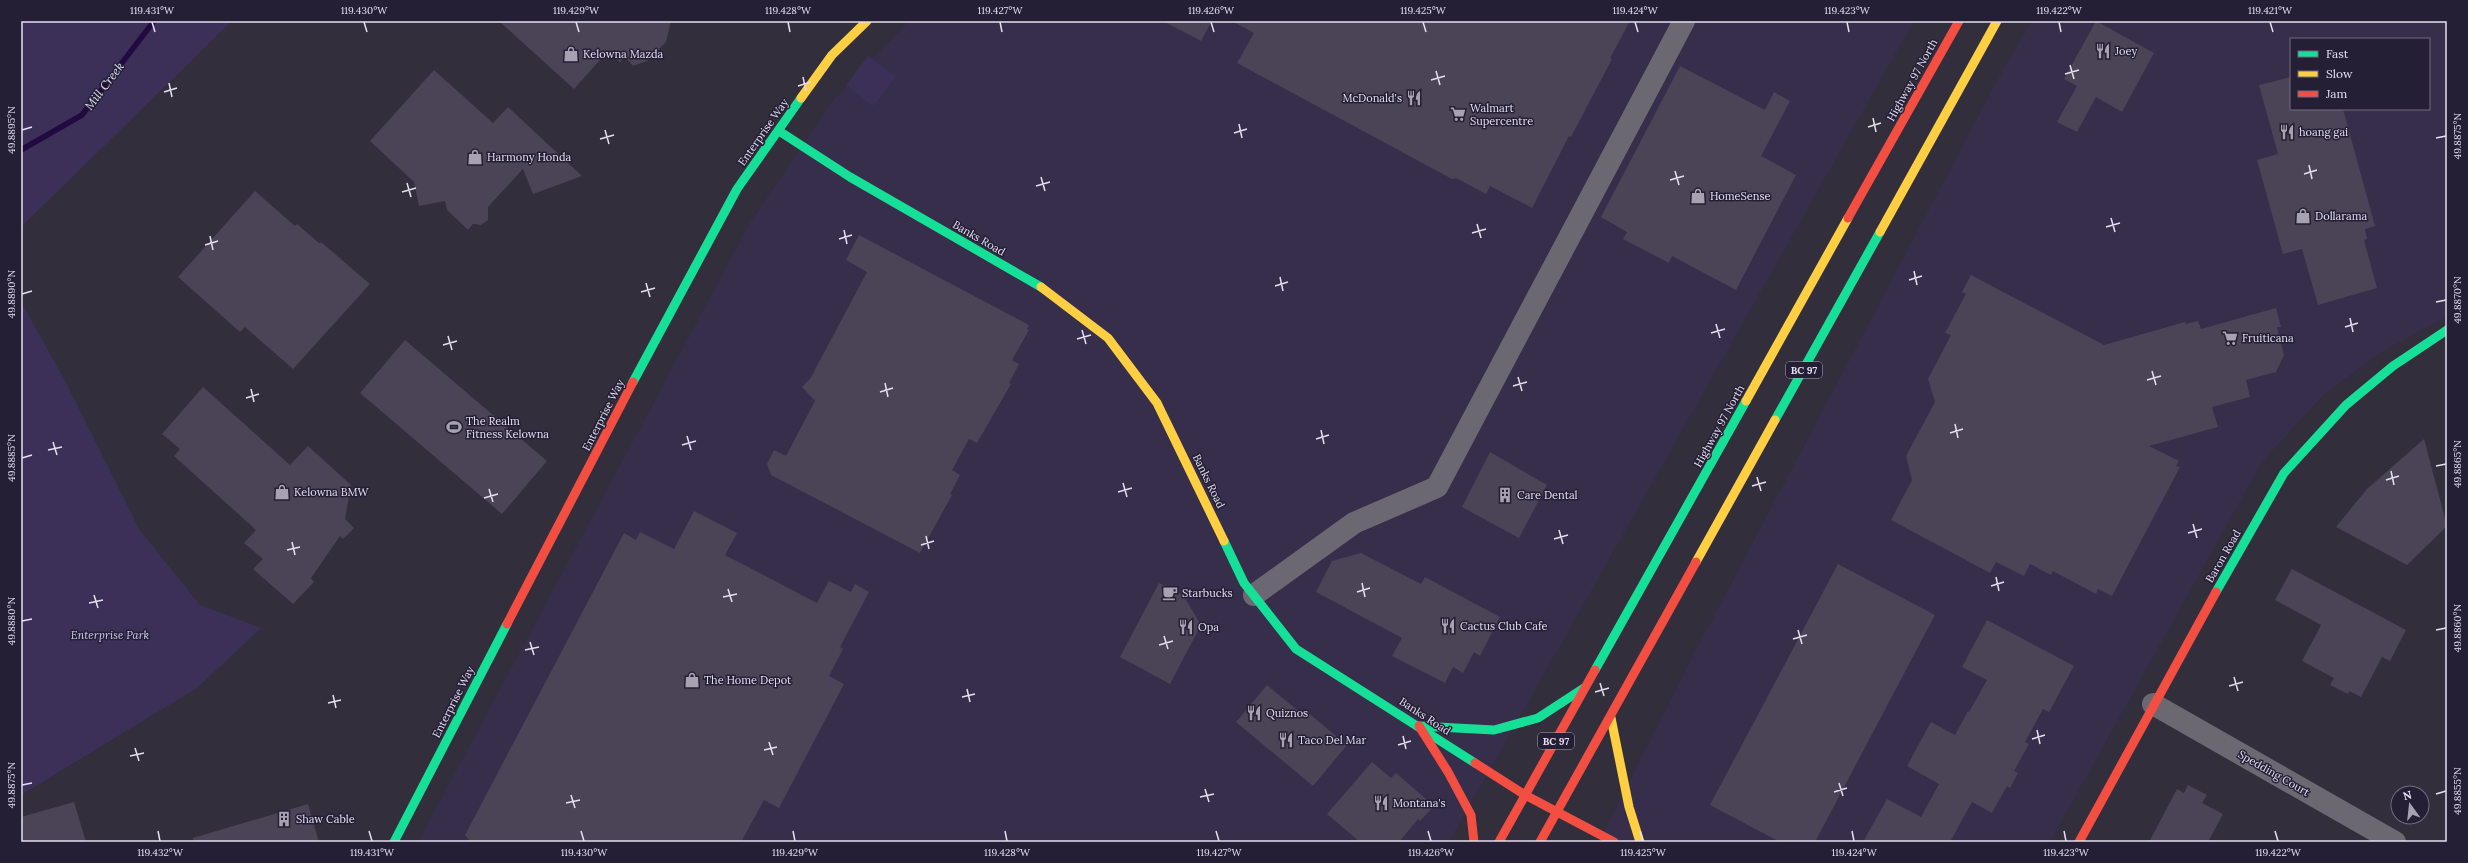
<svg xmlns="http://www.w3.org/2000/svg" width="2468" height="863" viewBox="0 0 2468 863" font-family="Lora,serif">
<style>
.built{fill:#362e4b;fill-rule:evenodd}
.green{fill:#3c3058}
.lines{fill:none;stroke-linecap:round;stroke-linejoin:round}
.stream{stroke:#220941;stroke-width:5.5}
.building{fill:#4a4456}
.street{stroke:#6b6872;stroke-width:22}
.fast{stroke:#16e098;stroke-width:9}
.slow{stroke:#ffcf43;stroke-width:9}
.jam{stroke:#f24e42;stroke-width:9}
.ticks{fill:none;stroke:#e4e0f0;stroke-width:1.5}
.labels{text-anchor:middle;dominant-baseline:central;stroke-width:3;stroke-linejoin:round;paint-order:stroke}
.shield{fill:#251f36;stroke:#aba6b8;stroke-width:1}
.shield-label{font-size:10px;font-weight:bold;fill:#e4e0f0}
.poi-label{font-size:11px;fill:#e4e0f0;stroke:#251f36;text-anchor:start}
.street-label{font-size:11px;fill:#e4e0f0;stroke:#251f36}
.park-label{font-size:11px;font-style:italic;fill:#d3c9f0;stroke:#251f36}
.water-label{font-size:12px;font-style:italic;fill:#e0dcef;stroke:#251f36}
.neatline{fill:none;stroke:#e4e0f0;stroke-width:1.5}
.ticks-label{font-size:10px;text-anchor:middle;fill:#e4e0f0}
</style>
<rect width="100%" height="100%" fill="#322e3b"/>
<g class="built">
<polygon points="909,21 1914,21 1449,842 418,842 751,221 834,99"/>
<path d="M2032,21H2447V317L2383,351L2325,394L2262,462L2050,842H1599L1697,648L2000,75ZM2291,39H2429V109H2291Z"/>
</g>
<g class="green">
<polygon points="21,21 232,21 21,227"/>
<polygon points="868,56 896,77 873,106 846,85"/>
<polygon points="21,302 62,375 139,529 200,605 261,628 197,688 21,795"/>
</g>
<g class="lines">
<polyline class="stream" points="21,150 82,115 154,21"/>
</g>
<g class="building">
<polygon points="499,21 671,21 666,42 647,61 633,66 625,57 620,62 607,52 574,89"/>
<polygon points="1163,21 1212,21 1201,41"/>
<polygon points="1232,21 1630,21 1610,58 1612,59 1571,137 1569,136 1532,208 1490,186 1486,194 1456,178 1452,179 1237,63 1254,33"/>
<polygon points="2096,21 2154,53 2122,112 2096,97 2077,132 2057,122 2077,86 2064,79"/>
<polygon points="1680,66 1765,110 1774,92 1790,101 1761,156 1796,175 1736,290 1672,256 1669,263 1623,239 1627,232 1601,217"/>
<polygon points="434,70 493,123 508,107 582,176 533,194 523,169 488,207 488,220 481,225 473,224 468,230 447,210 445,201 419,206 414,182 370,141"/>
<polygon points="2291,77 2291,109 2343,109 2375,226 2365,229 2367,239 2364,240 2377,288 2318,305 2302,249 2283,254 2257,160 2278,154 2259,85"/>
<polygon points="255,191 295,226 297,224 319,243 321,242 370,284 293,369 245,327 240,332 178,277"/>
<polygon points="859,235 1029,325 1027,329 1029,330 1012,360 1019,364 1009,383 1011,384 977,443 969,439 952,470 960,475 950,494 952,495 920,553 771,475 767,464 774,450 786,456 815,401 802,387 810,379 867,272 846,260"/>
<polygon points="1971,275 2104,345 2185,322 2186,324 2198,321 2201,329 2276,308 2281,327 2277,327 2284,355 2276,372 2246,380 2250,397 2212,407 2218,427 2149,446 2179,461 2176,466 2180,467 2112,596 2098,589 2096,594 2053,571 2051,575 2030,564 2024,576 1996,562 1990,573 1891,520 1912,480 1906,456 1935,402 1928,379 1951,335 1945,333 1966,294 1962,292"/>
<polygon points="405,340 547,461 502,514 360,393"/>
<polygon points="203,387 290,465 308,446 351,485 345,519 354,528 343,539 340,536 311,578 314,582 293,604 253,569 263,559 244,543 256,530 174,456 180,449 162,434"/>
<polygon points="2424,439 2447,526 2407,565 2336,527 2367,489"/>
<polygon points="1490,452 1547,485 1519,538 1462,507"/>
<polygon points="694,511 737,533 725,555 817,603 829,581 851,592 855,584 869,592 840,647 843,649 829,676 844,684 779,808 764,800 741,842 471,842 465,835 624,533 636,540 640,532 674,549"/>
<polygon points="1361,553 1421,584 1425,577 1500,617 1480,656 1474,652 1463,673 1453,667 1445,683 1392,656 1402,638 1316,592 1332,561"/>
<polygon points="1838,564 1935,615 1815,842 1780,842 1710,805"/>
<polygon points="2292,569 2406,630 2390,661 2382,657 2361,697 2349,691 2348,694 2330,685 2334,678 2302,661 2321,625 2275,600"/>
<polygon points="1159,583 1183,595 1201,625 1170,684 1120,657"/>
<polygon points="1987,620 2074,666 2049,712 2043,709 2025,742 2029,744 2014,771 2018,773 2010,788 2007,786 1992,813 1972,802 1950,842 1863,842 1887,799 1921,817 1939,784 1907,766 1931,722 1955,735 1968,711 1969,712 1987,680 1962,667"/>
<polygon points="1267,685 1303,715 1306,711 1347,745 1313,786 1236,722"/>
<polygon points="1372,762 1391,778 1396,773 1434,806 1420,821 1418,819 1399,842 1360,842 1327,814"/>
<polygon points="2188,785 2207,795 2202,803 2223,814 2208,842 2149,842 2177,789 2184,793"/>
<polygon points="74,802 86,842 21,842 21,817"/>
<polygon points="308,804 319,842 194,842 193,838"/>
</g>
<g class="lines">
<g class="street">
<polyline points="1254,595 1354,523 1437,487 1684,21"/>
<polyline points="2153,704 2395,842"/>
</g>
<g class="fast">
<polyline points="779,131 850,177 1041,287"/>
<polyline points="633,382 737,189 801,98"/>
<polyline points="1775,420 1880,232"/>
<polyline points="1224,541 1244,583 1296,649 1475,763"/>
<polyline points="2216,592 2284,473 2346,405 2393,366 2447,330"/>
<polyline points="1595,670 1746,401"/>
<polyline points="1419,726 1494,730 1538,718 1584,688"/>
<polyline points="394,842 507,624"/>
</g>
<g class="slow">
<polyline points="801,98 832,55 867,21"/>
<polyline points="1880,232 1997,21"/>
<polyline points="1041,287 1108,338 1157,403 1224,541"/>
<polyline points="1746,401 1848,218"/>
<polyline points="1696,562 1775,420"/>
<polyline points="1611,718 1629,807 1640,842"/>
</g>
<g class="jam">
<polyline points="1848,218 1959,21"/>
<polyline points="507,624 633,382"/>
<polyline points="1419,726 1448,772 1471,815 1474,842"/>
<polyline points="1475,763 1525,795 1614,842"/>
<polyline points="1499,842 1595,670"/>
<polyline points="1540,842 1696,562"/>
<polyline points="2079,842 2216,592"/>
</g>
</g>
<path class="ticks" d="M152,22L155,32M364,22L367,32M576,22L579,32M788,22L790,32M1000,22L1002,32M1211,22L1214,32M1423,22L1426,32M1635,22L1638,32M1847,22L1849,32M2059,22L2061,32M2270,22L2273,32M2070,65L2074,79M1436,71L1440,85M2065,74L2079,70M803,77L806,91M1431,80L1445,76M169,83L172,97M798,86L811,82M164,92L177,88M1873,118L1876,132M1239,124L1242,138M1868,127L1881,123M22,130L32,127M605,130L609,144M1234,133L1247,129M2436,138L2446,136M600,139L614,135M2309,165L2312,179M1675,171L1679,185M2304,174L2317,170M1041,177L1045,191M1670,180L1684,176M407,183L411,197M1036,186L1050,182M402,192L416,188M2111,218L2115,232M1477,224L1481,238M2106,227L2120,223M844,230L847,244M1472,233L1486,229M210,236L213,250M839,239L852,235M205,245L218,241M1914,271L1917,285M1280,277L1283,291M1909,280L1922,276M646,283L650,297M1275,286L1288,282M641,292L655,288M22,294L32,291M2436,302L2446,300M2350,318L2353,332M1716,324L1720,338M2345,327L2358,323M1082,330L1086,344M1711,333L1725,329M448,336L452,350M1077,339L1091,335M443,345L457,341M2152,371L2156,385M1518,377L1522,391M2147,380L2161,376M885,383L888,397M1513,386L1527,382M251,389L254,402M880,392L893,388M246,398L259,394M1955,424L1958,438M1321,430L1324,444M1950,433L1963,429M687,436L691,450M1316,439L1329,435M53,442L57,455M682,445L696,441M48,450L62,447M22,458L32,455M2436,466L2446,464M2391,471L2394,485M1757,477L1761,491M2386,480L2399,476M1123,483L1127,497M1752,486L1766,482M489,489L493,502M1118,492L1132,488M484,498L498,494M2193,524L2197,538M1559,530L1563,544M2188,533L2202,529M926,536L929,549M1554,539L1568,535M292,542L295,555M921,545L934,541M287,550L300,547M1996,577L1999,591M1362,583L1365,597M1991,586L2004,582M728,589L732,602M1357,592L1370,588M94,595L98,608M723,597L737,594M89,603L103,600M22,621L32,619M1798,630L1802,644M2436,630L2446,628M1164,636L1168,649M1793,639L1807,635M530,642L534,655M1159,645L1173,641M525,650L539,647M2234,677L2238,691M1600,683L1604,696M2229,686L2243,682M967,689L970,702M1595,692L1609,688M333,695L336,708M962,697L975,694M328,703L341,700M2037,730L2040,744M1403,736L1406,749M2032,739L2045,735M769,742L773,755M1398,745L1411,741M135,748L139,761M764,750L777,747M130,756L144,753M1839,783L1843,796M22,785L32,783M1205,789L1209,802M1834,792L1847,788M2436,794L2446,791M571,795L575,808M1200,797L1214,794M566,803L580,800M158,831L160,841M369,831L372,841M581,831L584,841M793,831L795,841M1005,831L1007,841M1216,831L1219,841M1428,831L1431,841M1640,831L1643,841M1852,831L1854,841M2064,831L2066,841M2275,831L2278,841"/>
<defs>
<g id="restaurant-bare" transform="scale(1.2)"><path d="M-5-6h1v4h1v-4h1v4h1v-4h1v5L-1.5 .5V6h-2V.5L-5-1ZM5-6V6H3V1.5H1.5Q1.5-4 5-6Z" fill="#a6a2b1" stroke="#251f36" stroke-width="2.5" paint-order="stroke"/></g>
<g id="shop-bare" transform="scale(1.2)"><path d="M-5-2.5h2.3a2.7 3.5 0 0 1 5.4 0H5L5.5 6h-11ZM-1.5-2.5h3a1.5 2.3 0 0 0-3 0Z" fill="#a6a2b1" stroke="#251f36" stroke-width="2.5" paint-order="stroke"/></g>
<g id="supermarket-bare" transform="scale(1.2)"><path d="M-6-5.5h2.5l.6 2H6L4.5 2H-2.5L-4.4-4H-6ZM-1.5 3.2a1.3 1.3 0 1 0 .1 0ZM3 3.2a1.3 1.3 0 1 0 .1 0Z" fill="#a6a2b1" stroke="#251f36" stroke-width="2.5" paint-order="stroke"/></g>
<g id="stadium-bare" transform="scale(1.2)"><path d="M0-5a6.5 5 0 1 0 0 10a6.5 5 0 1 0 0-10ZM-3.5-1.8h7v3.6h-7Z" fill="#a6a2b1" stroke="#251f36" stroke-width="2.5" paint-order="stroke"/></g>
<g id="building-bare" transform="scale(1.2)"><path d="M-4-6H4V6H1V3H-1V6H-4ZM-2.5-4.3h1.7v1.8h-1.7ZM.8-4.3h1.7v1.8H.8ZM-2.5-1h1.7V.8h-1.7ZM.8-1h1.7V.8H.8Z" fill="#a6a2b1" stroke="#251f36" stroke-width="2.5" paint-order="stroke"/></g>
<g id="cafe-bare" transform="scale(1.2)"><path d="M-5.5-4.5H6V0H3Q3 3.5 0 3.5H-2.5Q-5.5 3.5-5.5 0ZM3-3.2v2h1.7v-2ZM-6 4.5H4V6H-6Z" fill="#a6a2b1" stroke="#251f36" stroke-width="2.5" paint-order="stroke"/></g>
</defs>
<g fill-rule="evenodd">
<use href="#restaurant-bare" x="2103" y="51"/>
<use href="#shop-bare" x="571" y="54"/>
<use href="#restaurant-bare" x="1414" y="98"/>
<use href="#supermarket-bare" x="1458" y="114"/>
<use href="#restaurant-bare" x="2287" y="132"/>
<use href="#shop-bare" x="475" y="157"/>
<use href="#shop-bare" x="1698" y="196"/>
<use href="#shop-bare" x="2303" y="216"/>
<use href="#supermarket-bare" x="2230" y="338"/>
<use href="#stadium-bare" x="454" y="427"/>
<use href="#shop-bare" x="282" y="492"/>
<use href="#building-bare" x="1505" y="495"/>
<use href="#cafe-bare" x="1170" y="593"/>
<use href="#restaurant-bare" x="1448" y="626"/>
<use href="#restaurant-bare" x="1186" y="627"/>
<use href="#shop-bare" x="692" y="680"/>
<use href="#restaurant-bare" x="1254" y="713"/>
<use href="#restaurant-bare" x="1286" y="740"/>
<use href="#restaurant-bare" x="1381" y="803"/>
<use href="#building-bare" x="284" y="819"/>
</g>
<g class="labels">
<g class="shield">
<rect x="1786" y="362" width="36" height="16" rx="3"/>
<rect x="1538" y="733" width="36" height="16" rx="3"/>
</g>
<g class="shield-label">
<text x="1804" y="370">BC 97</text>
<text x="1556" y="741">BC 97</text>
</g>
<g class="poi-label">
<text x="2115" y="51">Joey</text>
<text x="583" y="54">Kelowna Mazda</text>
<text x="1402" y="98" text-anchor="end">McDonald's</text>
<text x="1470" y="108">Walmart<tspan x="1470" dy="13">Supercentre</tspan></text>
<text x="2299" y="132">hoang gai</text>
<text x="487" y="157">Harmony Honda</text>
<text x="1710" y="196">HomeSense</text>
<text x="2315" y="216">Dollarama</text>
<text x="2242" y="338">Fruiticana</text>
<text x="466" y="421">The Realm<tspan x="466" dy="13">Fitness Kelowna</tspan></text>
<text x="294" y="492">Kelowna BMW</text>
<text x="1517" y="495">Care Dental</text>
<text x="1182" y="593">Starbucks</text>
<text x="1460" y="626">Cactus Club Cafe</text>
<text x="1198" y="627">Opa</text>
<text x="704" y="680">The Home Depot</text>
<text x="1266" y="713">Quiznos</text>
<text x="1298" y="740">Taco Del Mar</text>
<text x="1393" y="803">Montana's</text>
<text x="296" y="819">Shaw Cable</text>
</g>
<g class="street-label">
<text transform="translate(1912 80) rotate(-61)">Highway 97 North</text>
<text transform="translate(763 132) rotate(-55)">Enterprise Way</text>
<text transform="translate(979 238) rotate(30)">Banks Road</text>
<text transform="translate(603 415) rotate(-63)">Enterprise Way</text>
<text transform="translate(1719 426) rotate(-61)">Highway 97 North</text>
<text transform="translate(1209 481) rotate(64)">Banks Road</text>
<text transform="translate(2223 556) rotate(-60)">Baron Road</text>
<text transform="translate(453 702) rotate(-63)">Enterprise Way</text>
<text transform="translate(1425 716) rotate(33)">Banks Road</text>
<text transform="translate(2274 773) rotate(30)">Spedding Court</text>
</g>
<g class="park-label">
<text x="110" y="635">Enterprise Park</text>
</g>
<g class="water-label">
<text transform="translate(104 86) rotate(-53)">Mill Creek</text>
</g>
</g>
<rect width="2468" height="863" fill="none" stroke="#251f36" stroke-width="44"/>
<rect x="2290" y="38" width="140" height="72" fill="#251f36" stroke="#716c80"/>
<rect x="2298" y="51" width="20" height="6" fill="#16e098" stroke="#716c80"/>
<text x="2326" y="58" font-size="12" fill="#e4e0f0">Fast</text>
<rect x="2298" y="71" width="20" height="6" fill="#ffcf43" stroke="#716c80"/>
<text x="2326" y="78" font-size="12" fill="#e4e0f0">Slow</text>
<rect x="2298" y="91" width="20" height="6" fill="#f24e42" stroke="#716c80"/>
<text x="2326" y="98" font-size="12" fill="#e4e0f0">Jam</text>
<g transform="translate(2410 805) rotate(345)"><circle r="19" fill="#251f36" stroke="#716c80"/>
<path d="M0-3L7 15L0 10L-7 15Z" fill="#a6a2b1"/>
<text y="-6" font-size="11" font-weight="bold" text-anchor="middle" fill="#e4e0f0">N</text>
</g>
<rect x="22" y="22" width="2424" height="819" class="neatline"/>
<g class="ticks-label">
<text x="152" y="14">119.431°W</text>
<text x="364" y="14">119.430°W</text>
<text x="576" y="14">119.429°W</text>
<text x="788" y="14">119.428°W</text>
<text x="1000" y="14">119.427°W</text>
<text x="1211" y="14">119.426°W</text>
<text x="1423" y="14">119.425°W</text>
<text x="1635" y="14">119.424°W</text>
<text x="1847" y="14">119.423°W</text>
<text x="2059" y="14">119.422°W</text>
<text x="2270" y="14">119.421°W</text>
<text transform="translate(11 130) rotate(-90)" y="4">49.8895°N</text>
<text transform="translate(2457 136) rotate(-90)" y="4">49.8875°N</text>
<text transform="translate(11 294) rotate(-90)" y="4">49.8890°N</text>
<text transform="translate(2457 300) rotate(-90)" y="4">49.8870°N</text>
<text transform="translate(11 458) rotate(-90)" y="4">49.8885°N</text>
<text transform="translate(2457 464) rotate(-90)" y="4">49.8865°N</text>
<text transform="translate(11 621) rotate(-90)" y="4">49.8880°N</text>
<text transform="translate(2457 628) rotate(-90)" y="4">49.8860°N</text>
<text transform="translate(11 785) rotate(-90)" y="4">49.8875°N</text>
<text transform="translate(2457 791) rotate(-90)" y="4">49.8855°N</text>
<text x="160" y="856">119.432°W</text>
<text x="372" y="856">119.431°W</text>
<text x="584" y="856">119.430°W</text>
<text x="795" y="856">119.429°W</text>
<text x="1007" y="856">119.428°W</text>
<text x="1219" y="856">119.427°W</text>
<text x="1431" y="856">119.426°W</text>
<text x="1643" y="856">119.425°W</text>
<text x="1854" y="856">119.424°W</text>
<text x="2066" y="856">119.423°W</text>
<text x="2278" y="856">119.422°W</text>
</g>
</svg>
